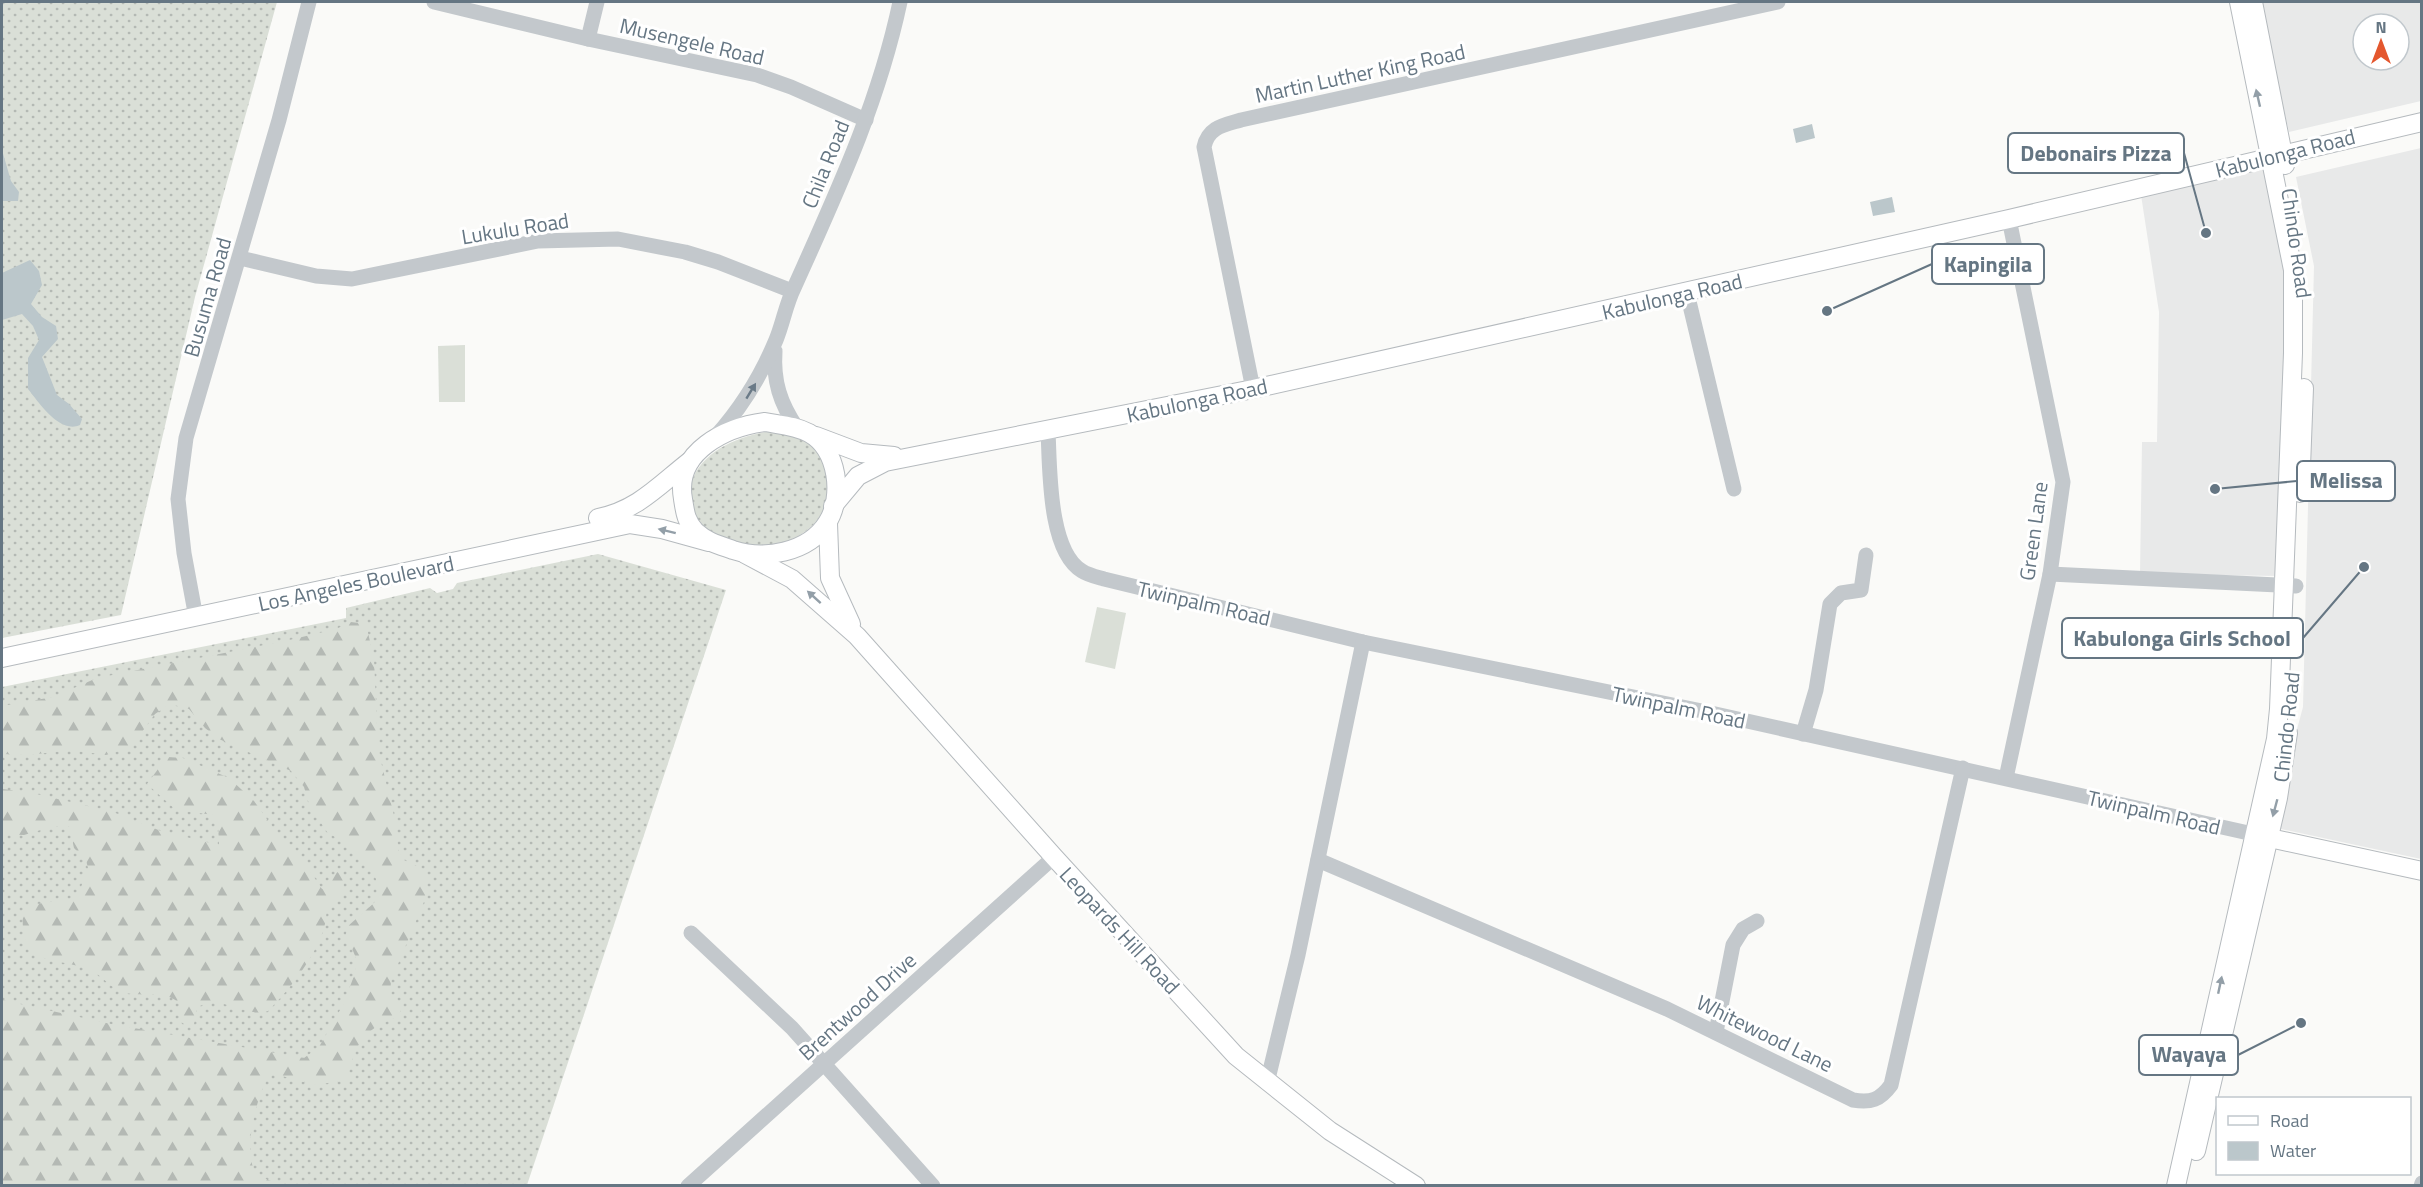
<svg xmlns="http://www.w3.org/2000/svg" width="2423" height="1187" viewBox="0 0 2423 1187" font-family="'Titillium Web',sans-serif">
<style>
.built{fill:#e8e9e9;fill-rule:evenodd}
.grass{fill:url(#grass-dots)}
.forest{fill:url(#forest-firs)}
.pitch{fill:#dadfd7}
.water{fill:#bbc7cb}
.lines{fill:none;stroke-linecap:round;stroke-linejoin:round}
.major-casing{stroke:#b5babe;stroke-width:20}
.minor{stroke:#c3c8cc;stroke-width:15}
.major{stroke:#fff;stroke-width:18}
.oneway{fill:#939fa8}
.oneway2{fill:#6a7a87}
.labels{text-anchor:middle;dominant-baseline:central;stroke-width:6;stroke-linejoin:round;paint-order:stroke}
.street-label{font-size:21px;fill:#657683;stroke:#fff}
.leader{fill:none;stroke:#657683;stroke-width:2}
.callout-dot{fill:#657683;stroke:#fff;stroke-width:2}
.callout{fill:#fff;stroke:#657683;stroke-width:2}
.callout-label{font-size:22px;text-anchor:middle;font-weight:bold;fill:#657683}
</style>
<defs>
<pattern id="grass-dots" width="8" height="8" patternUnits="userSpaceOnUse" patternTransform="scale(1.5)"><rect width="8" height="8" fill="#dadfd7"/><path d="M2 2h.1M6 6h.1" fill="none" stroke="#b4b9b4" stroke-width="1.8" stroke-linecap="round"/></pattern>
<pattern id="forest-firs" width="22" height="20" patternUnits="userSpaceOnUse" patternTransform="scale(1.5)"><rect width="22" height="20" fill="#dadfd7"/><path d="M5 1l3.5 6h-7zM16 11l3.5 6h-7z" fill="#b4b9b4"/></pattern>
</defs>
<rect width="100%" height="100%" fill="#fafaf8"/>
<g class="built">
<path d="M2258,2H2421V101L2289,132ZM2363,24H2399V60H2363Z"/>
<polygon points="2421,148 2421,859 2281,829 2273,818 2303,707 2314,266 2296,177"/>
<polygon points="2269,164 2290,254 2280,576 2140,574 2142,442 2157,442 2159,312 2141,195"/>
</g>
<g class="grass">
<polygon points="2,2 277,2 195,297 121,615 2,638"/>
<path d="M780,430C857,446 841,544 760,546C748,546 733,545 723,541C712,537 701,527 692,521C691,510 687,493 691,483C703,447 747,433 780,430Z"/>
<polygon points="598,554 726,590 527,1185 2,1186 2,687 346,618 346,608 430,588 437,593 453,589 457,583"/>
</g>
<g class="forest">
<path d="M351,622L366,624L374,659L378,749L396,824L398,849L404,860L423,869L427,885L426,897L391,981L390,996L401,1010L398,1017C362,1029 355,1045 347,1080L315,1085L271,1073C258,1089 241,1154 256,1172C262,1180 276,1182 286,1185H2V1000L111,1024L304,1058L319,1047L344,1003L355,973L356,958L346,934L348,926L374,903L377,895L376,879L369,866L343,842L327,832L309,804L304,787L291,771L219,739L205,728L189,709L170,704L155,714L131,747L106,755L71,750L29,755L2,754V706L53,697L97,678L285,641L336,629Z"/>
<path d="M167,757L183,758L229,778L254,801L274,829L304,862L322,889L330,886L331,878L337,872L344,875L343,892L326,907C331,939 290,990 268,1011C246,1019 219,992 197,1008L194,1024L187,1026L181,1022V1006C168,988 144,997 125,993C112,990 102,975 90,970C54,955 19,970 23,912L37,904L77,898L88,868L86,860L74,848L69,826H54L24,835L2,834V789L28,792L113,812L161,831L219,845L218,822L214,815L176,810L147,784Z"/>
</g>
<g class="pitch">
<polygon points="465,345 465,402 439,402 438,346"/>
<polygon points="1097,607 1126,613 1115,669 1085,662"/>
</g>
<g class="water">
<polygon points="1812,124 1815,138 1796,143 1793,129"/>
<polygon points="2,150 11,181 19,192 18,201 2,201"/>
<polygon points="1892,197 1895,212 1873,216 1870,202"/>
<path d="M30,260L39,271L42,285L31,304L42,317L56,326L58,339L42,357L57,395L69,404L82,419L80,425C60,434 40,404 28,389V358L39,340L33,326L22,314L2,320V273Z"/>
</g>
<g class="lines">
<g class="major-casing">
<g id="major">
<polyline points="2253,2 2285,165"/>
<path d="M765,422C781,425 796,426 809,433C838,449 844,497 827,523C808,553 764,560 733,550C719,545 707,542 696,532C686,522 685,512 683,499C674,451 727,427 765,422Z"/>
<polyline points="816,436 861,453 894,456"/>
<polyline points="2300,493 2304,388"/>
<polyline points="833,506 858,476 885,462 1253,389 2009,219 2422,122"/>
<path d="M598,518C638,510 659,485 690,461"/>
<polyline points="828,523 830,578 851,624"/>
<polyline points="745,554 792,579 857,636 1054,857 1236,1056 1330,1131 1416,1186"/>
<polyline points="2,658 630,524 662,529 709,542"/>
<polyline points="2256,835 2422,871"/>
<polyline points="2196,1151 2278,798 2288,733"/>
<polyline points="2176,1186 2276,739 2279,709 2293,353 2293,270 2239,2"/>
</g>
</g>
<g class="minor">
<polyline points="434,2 588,39 757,75 791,87 866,120"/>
<polyline points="588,39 597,2"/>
<polyline points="240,258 316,276 352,279 538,241 618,239 685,252 718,262 792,291"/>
<polyline points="1687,293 1734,489"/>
<path d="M775,351C773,381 780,403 797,428"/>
<path d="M1253,389L1204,147C1208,127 1224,125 1241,120L1778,2"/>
<path d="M1048,432C1050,467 1048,551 1082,571C1088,575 1097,577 1104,579L1363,642L1702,711L2253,834"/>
<path d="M716,436C742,407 761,376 776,340C783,323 786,304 794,288C837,192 878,105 900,2"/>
<polyline points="2050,574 2296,586"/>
<polyline points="194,607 184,553 178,499 186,438 279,120 309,2"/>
<polyline points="1803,734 1816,690 1830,604 1841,593 1861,590 1866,555"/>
<polyline points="2006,778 2050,574 2063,482 2009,219"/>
<path d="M1318,860L1667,1009L1853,1100C1871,1103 1880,1100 1891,1085L1963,768"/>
<polyline points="691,933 792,1028 933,1186"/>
<polyline points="1716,1032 1733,945 1743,929 1757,921"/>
<polyline points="1267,1083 1298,955 1363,642"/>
<polyline points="688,1186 1054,857"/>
<polyline points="2421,1186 2422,1183"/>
</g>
<use href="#major" class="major"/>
</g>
<defs><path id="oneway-solid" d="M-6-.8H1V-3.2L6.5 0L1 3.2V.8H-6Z" transform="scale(1.5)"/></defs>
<g class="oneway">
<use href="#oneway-solid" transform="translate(2258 98) rotate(-103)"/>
<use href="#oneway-solid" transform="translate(667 531) rotate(-166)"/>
<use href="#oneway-solid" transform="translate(814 597) rotate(-138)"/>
<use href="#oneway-solid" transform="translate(2275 808) rotate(105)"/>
<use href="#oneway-solid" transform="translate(2220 985) rotate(-78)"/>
</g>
<use class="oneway2" href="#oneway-solid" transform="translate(751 391) rotate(-59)"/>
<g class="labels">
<g class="street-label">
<text transform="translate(692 41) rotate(13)">Musengele Road</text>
<text transform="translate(1360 73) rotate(-12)">Martin Luther King Road</text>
<text transform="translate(2285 153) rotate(-14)">Kabulonga Road</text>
<text transform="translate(825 164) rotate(-68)">Chila Road</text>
<text transform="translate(515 228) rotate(-9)">Lukulu Road</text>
<text transform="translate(2297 243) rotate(82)">Chindo Road</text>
<text transform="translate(1672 296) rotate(-13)">Kabulonga Road</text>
<text transform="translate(207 297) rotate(-74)">Busuma Road</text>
<text transform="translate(1197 400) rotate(-12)">Kabulonga Road</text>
<text transform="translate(2033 531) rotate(-82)">Green Lane</text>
<text transform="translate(356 583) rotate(-12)">Los Angeles Boulevard</text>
<text transform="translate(1204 603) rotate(13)">Twinpalm Road</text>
<text transform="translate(1679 707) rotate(12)">Twinpalm Road</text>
<text transform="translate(2286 727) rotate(-84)">Chindo Road</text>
<text transform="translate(2154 812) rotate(13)">Twinpalm Road</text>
<text transform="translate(1120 930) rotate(47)">Leopards Hill Road</text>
<text transform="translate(857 1006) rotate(-42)">Brentwood Drive</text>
<text transform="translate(1765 1033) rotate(26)">Whitewood Lane</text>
</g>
</g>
<path class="leader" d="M2206 233L2184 153M1827 311L1932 264M2215 489L2297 481M2364 567L2303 638M2301 1023L2238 1055"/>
<g class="callout-dot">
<circle cx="2206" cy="233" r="6"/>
<circle cx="1827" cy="311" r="6"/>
<circle cx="2215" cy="489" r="6"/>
<circle cx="2364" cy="567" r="6"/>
<circle cx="2301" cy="1023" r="6"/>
</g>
<g class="callout">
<rect x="2008" y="133" width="176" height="40" rx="6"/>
<rect x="1932" y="244" width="112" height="40" rx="6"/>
<rect x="2297" y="461" width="98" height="40" rx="6"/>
<rect x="2062" y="618" width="241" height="40" rx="6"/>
<rect x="2139" y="1035" width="99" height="40" rx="6"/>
</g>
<g class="callout-label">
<text x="2096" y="161">Debonairs Pizza</text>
<text x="1988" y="272">Kapingila</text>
<text x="2346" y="488">Melissa</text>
<text x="2182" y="646">Kabulonga Girls School</text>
<text x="2189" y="1062">Wayaya</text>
</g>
<rect width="2423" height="1187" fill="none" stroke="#657683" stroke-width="6"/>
<rect x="2216" y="1097" width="195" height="78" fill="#ffffff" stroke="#c1c8cd" stroke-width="1.5"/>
<rect x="2228" y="1116" width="30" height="9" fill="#ffffff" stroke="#c1c8cd" stroke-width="1.5"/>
<text x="2270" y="1127" font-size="18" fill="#657683">Road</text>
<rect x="2228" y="1142" width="30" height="18" fill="#bbc7cb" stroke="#c1c8cd" stroke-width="1.5"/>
<text x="2270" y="1157" font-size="18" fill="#657683">Water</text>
<g transform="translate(2381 42)"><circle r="28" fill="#ffffff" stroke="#c1c8cd" stroke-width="1.5"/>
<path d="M0-4.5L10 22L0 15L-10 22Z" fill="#e4572e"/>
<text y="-9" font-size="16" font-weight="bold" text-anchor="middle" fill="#657683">N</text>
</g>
</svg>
